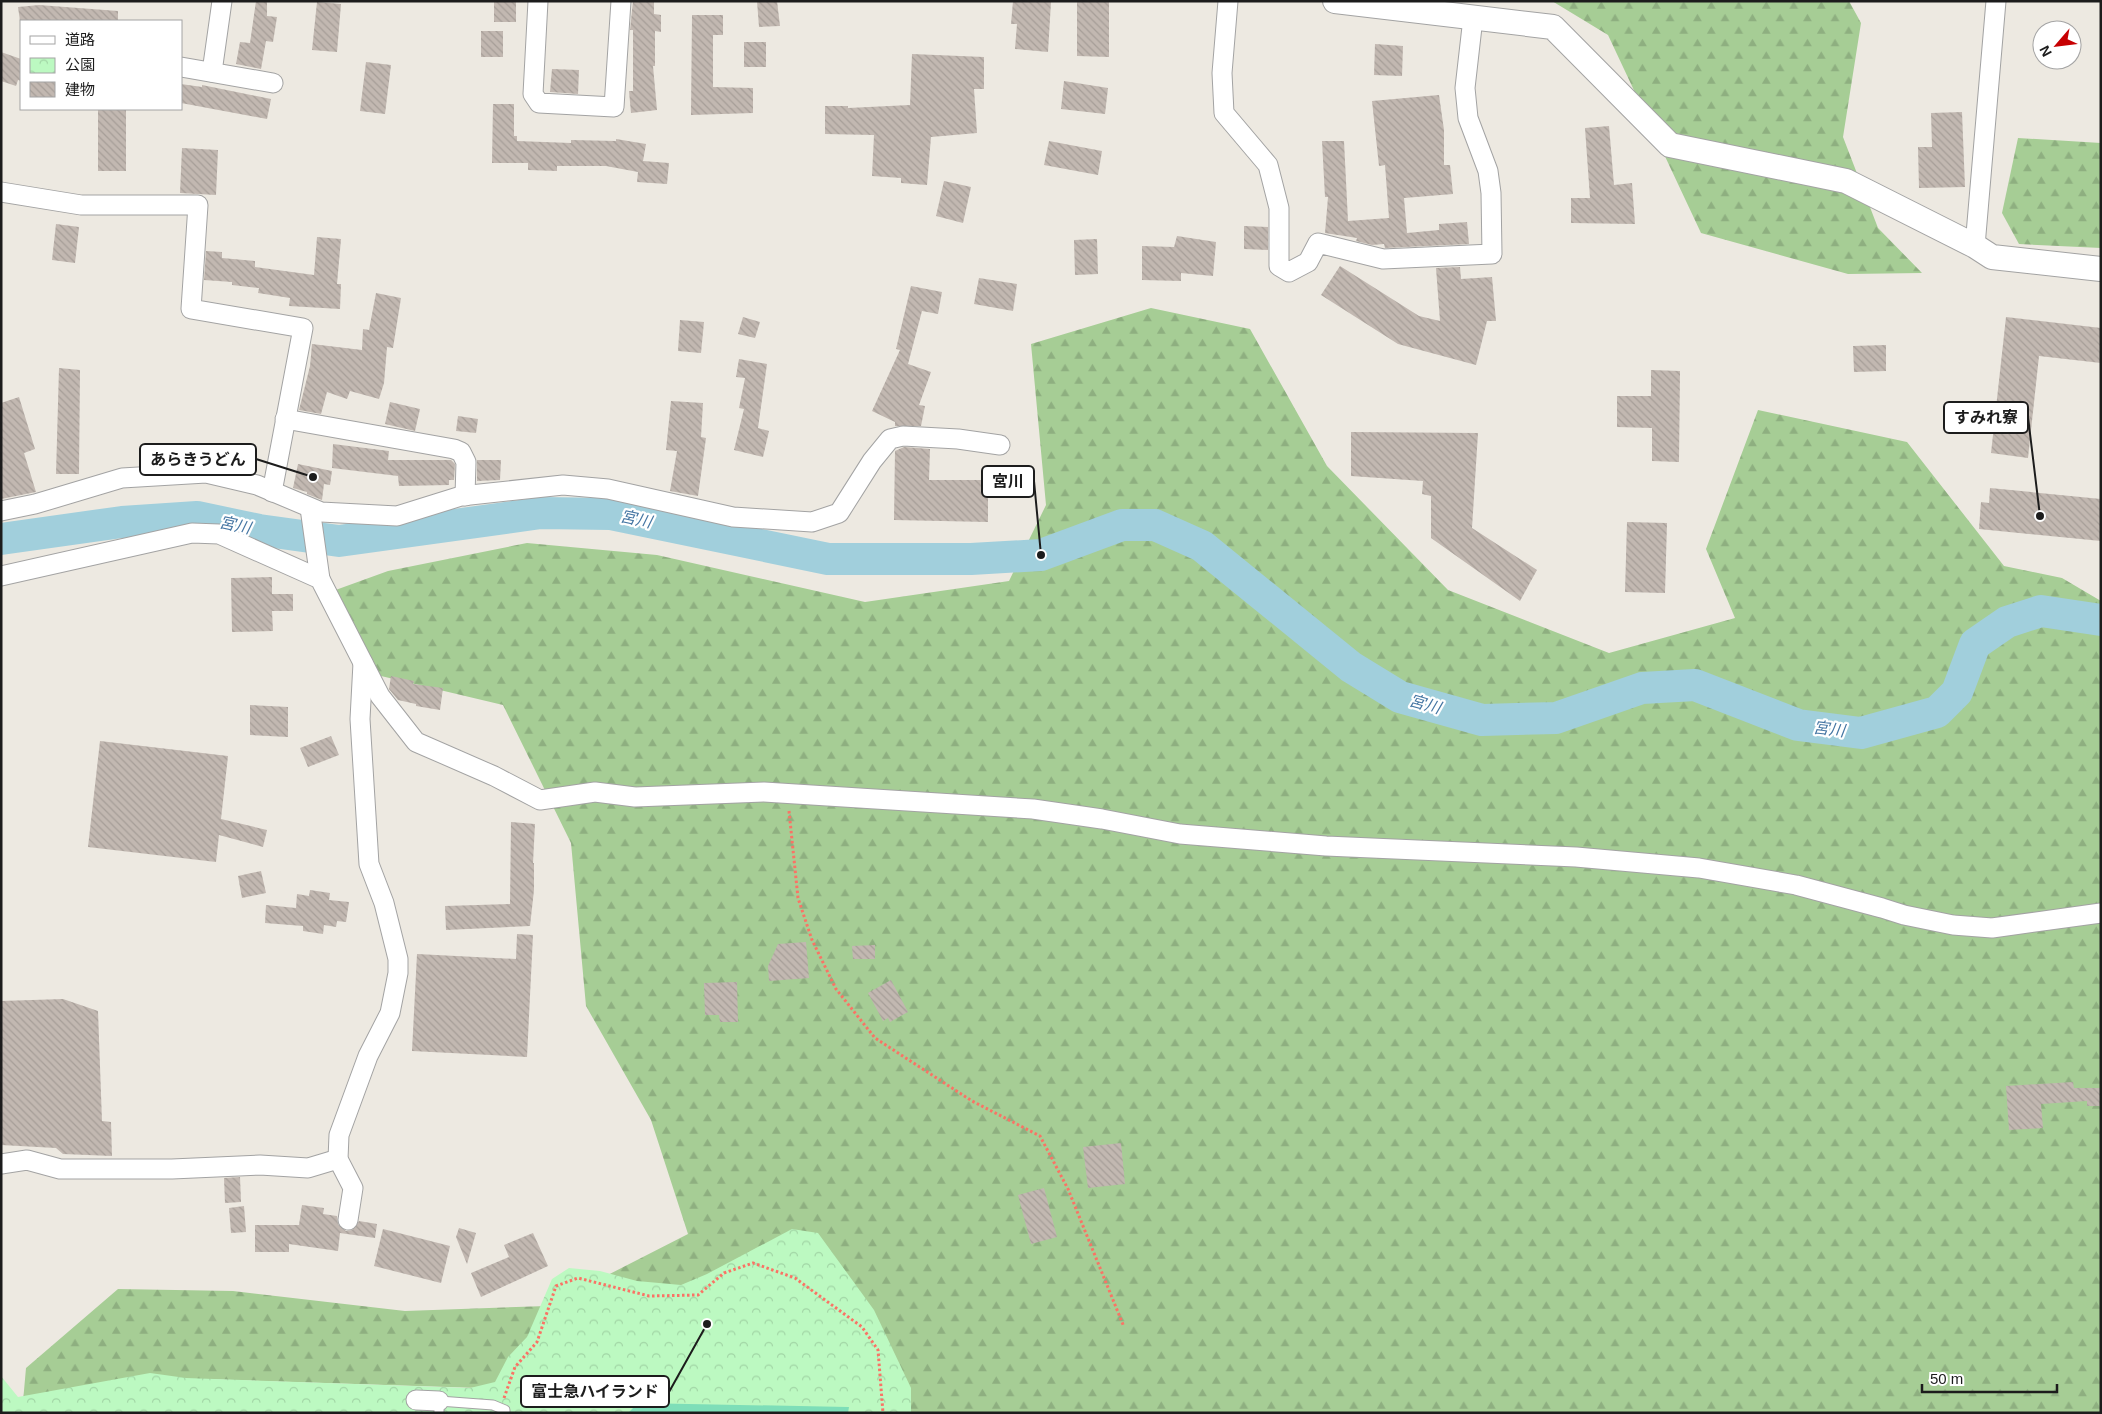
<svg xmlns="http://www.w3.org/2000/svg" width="2102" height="1414" viewBox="0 0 2102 1414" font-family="Arial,'Noto Sans JP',sans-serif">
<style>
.forest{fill:url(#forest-firs)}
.park{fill:url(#park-crowns)}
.pitch{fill:#7edeb8}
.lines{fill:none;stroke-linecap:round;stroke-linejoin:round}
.river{stroke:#a1cfdc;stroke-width:32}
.building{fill:url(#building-back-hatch)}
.service-casing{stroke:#a3a3a3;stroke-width:11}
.minor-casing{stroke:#a3a3a3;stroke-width:21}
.tertiary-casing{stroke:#a3a3a3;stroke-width:26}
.path{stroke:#fa7365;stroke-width:3;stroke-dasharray:2.5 2.5;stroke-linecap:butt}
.service{stroke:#fff;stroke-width:9}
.minor{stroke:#fff;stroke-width:19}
.tertiary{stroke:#fff;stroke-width:24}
.labels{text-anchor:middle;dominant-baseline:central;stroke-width:4.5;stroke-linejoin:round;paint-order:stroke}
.water-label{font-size:16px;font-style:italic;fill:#4576a3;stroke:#fff}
.leader{fill:none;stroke:#1c1c1c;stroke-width:2}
.callout-dot{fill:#1c1c1c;stroke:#fff;stroke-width:2}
.callout{fill:#fff;stroke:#1c1c1c;stroke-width:2}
.callout-label{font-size:16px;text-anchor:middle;font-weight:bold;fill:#1c1c1c}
</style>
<defs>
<pattern id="forest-firs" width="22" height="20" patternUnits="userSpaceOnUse" patternTransform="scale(1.25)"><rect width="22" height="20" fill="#a6cd95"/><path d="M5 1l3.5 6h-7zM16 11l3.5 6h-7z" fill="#8eaf80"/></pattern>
<pattern id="park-crowns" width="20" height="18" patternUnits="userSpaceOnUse" patternTransform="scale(1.25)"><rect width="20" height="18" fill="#bcf9c1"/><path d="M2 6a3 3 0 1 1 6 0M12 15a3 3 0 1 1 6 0" fill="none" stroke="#a1d5a5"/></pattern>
<pattern id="building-back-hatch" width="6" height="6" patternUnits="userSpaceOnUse" patternTransform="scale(1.25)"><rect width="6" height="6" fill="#c2b8b1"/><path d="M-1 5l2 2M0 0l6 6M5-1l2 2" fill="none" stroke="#a69e98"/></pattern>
</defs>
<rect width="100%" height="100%" fill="#ede9e1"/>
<g class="forest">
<polygon points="1552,1 1849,1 1861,23 1843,137 1878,228 1922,273 1848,274 1701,233 1608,35"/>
<polygon points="2018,138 2101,143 2101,248 2019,244 2002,213"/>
<polygon points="1151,308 1250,329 1327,466 1448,590 1609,653 1735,618 1706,549 1758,410 1907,442 2004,566 2062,578 2101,601 2101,1413 836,1413 539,1390 204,1379 125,1413 22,1413 26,1368 118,1289 233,1291 405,1311 547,1306 688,1234 651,1120 586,1006 571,843 503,705 360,671 319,596 388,571 527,543 657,555 865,602 1009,581 1046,505 1031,344"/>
</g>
<polygon class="park" points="792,1229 818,1233 874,1310 911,1388 911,1413 1,1413 1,1376 18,1397 150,1373 186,1378 470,1388 495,1382 508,1357 527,1337 552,1279 569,1268 600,1271 637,1281 681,1285 707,1274"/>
<polygon class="pitch" points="638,1403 848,1407 849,1407 848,1413 628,1413"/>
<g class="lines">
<polyline class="river" points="1,539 122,522 197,517 259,530 339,541 541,513 611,514 828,559 971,559 1041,555 1122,525 1155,525 1202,546 1351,667 1400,697 1482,720 1556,718 1642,688 1695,685 1798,725 1861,733 1937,712 1957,692 1975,644 2007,622 2041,611 2101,620"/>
</g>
<g class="building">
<polygon points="256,1 267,1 267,16 277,17 273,42 266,41 261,69 236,64 240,42 250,43"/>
<rect x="494" y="1" width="22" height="21"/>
<polygon points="633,1 654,1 654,14 661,15 661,32 655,31 655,66 653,66 657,110 631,113 629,91 633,91 633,30 630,30"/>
<polygon points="757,1 777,1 780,26 759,27"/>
<polygon points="1013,1 1051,2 1048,52 1015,49 1017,24 1011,24"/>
<polygon points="1077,1 1109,1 1109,57 1077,56"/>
<polygon points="317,2 341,4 337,52 312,50"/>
<polygon points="39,5 118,11 118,21 20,21 18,7"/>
<polygon points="692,15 723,15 723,35 713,35 713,87 753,88 753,113 691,115"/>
<rect x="481" y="31" width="22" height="26"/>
<rect x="744" y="42" width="22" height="25"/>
<polygon points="1375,44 1403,46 1402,76 1374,75"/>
<polygon points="1,52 21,59 21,81 18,80 16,86 1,81"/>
<polygon points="912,54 984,57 984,89 974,89 977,133 931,137 927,185 901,183 901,178 872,176 874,135 825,134 825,106 848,106 848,108 910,105"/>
<polygon points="366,62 391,65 385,114 360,111"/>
<polygon points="552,69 579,70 578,94 550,92"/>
<polygon points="1064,81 1108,88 1105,114 1061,109"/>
<polygon points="181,84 202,87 202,85 271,99 267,119 181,103"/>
<polygon points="1439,95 1444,130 1444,165 1450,165 1453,194 1404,198 1407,233 1439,230 1439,224 1467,222 1469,244 1385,248 1384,244 1372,245 1356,241 1357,238 1325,233 1328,197 1325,197 1322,141 1344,141 1348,221 1389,218 1385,165 1379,166 1372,101"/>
<polygon points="493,104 514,104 514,136 517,136 517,141 571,143 571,140 616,141 616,139 646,144 643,161 669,163 667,184 637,182 638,172 606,166 557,166 557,171 528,170 528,163 492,163"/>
<rect x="98" y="109" width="28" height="62"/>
<polygon points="1962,112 1965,187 1919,188 1918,147 1932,147 1931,113"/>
<polygon points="1609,126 1614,185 1632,183 1635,224 1571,223 1571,198 1590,198 1585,128"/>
<polygon points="1049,141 1102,151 1098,175 1044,165"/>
<polygon points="182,148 218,150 216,195 180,193"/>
<polygon points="944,181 971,187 963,223 936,216"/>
<polygon points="56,224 79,227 75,263 52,260"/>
<polygon points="1244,226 1268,227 1268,250 1244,249"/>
<polygon points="1177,236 1216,242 1213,276 1181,273 1181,281 1142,280 1142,246 1174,247"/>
<polygon points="317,237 341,239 337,284 341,284 340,309 289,306 290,298 258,293 259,288 232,285 232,282 204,280 206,251 222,252 222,258 255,261 255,267 314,275"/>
<polygon points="1097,239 1098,274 1075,275 1074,240"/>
<polygon points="1340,266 1419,316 1440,321 1436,268 1460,267 1461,279 1492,277 1496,321 1487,321 1476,365 1398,344 1321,295"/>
<polygon points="979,278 1017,284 1013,311 974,304"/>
<polygon points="911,286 942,292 938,314 922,311 908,364 931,372 919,405 925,406 921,426 895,426 895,422 872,411 900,350 896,349"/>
<polygon points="376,293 401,298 393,348 387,347 384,383 379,399 350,391 347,399 327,392 321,414 299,410 310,366 312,344 362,350 363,329 369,330"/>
<polygon points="743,317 760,322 755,338 738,334"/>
<polygon points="2006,317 2101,328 2101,363 2039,356 2028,458 1991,453"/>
<polygon points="680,320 704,322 701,353 678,351"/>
<polygon points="1886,345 1886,371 1854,372 1853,346"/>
<polygon points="739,359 767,364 758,428 769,431 763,457 734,450 744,409 739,408 745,378 736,377"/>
<polygon points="59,368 80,370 79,474 56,474"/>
<polygon points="1651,370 1680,371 1679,462 1652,461 1652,428 1617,427 1617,396 1651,396"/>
<polygon points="19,397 35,449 24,453 36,492 1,499 1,403"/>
<polygon points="671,401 703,403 701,437 706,438 698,496 670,491 677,451 666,450"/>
<polygon points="390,402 420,409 415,431 385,424"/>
<polygon points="458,416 478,419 476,433 456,431"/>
<polygon points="1351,432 1478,433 1472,528 1537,570 1520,601 1431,538 1431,496 1422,494 1423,481 1351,476"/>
<polygon points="333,444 389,451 388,460 451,460 455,464 454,480 449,480 449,485 399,486 398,476 332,468"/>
<polygon points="904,447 930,449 929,480 988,480 988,522 894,520 895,451"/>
<polygon points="477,460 501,460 500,480 477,481"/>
<polygon points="298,464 332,471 330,485 324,484 322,500 307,494 307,492 293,488"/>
<polygon points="1990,488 2101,499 2101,541 1979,529 1981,502 1989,503"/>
<polygon points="1627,522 1667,523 1665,593 1625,592"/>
<polygon points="272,577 272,594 293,594 293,611 272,611 273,631 232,632 231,578"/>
<polygon points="391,676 414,681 413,684 443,688 440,710 416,706 416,704 398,700 389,689"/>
<polygon points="250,705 288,707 288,737 250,735"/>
<polygon points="331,736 339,755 308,767 300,748"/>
<polygon points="100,741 228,756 221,819 267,830 263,847 219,835 216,862 88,847"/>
<polygon points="511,822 535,824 533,863 534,863 534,890 530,926 446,930 445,906 510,904"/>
<polygon points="261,871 266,893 242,898 238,876"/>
<polygon points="310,890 330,893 329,900 349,902 346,922 337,921 336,927 324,925 323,934 303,931 303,926 265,923 266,905 296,908 297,894 309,896"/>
<polygon points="517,934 533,935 527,1057 412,1051 417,954 516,959"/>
<polygon points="806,942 809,978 769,981 768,966 778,944"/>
<polygon points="875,945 875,959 853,959 852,946"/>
<polygon points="891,980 908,1012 890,1022 888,1018 883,1021 868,993"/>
<polygon points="737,982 738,1022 720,1022 719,1015 705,1015 704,983"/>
<polygon points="63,999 98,1011 102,1121 111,1122 112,1156 63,1154 56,1148 1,1145 1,1001"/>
<polygon points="2073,1082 2074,1088 2101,1088 2101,1106 2087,1106 2087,1101 2041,1104 2043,1128 2009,1130 2006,1086"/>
<polygon points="1121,1143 1125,1184 1088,1188 1083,1147"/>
<polygon points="240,1177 241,1202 225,1203 224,1178"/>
<polygon points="1044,1188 1057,1237 1031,1244 1018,1195"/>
<polygon points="302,1205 324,1208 323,1214 337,1216 338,1224 346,1231 352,1230 359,1221 377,1224 375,1238 340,1233 338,1251 289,1244 289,1252 255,1252 255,1225 299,1225"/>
<polygon points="244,1206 246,1232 231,1233 229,1208"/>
<polygon points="459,1228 476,1233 467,1264 456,1237"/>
<polygon points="383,1229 450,1246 441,1283 374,1266"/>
<polygon points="533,1233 548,1266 481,1297 471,1273 509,1257 504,1245"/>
</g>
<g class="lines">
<g class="service-casing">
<polyline id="service" points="439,1413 439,1401 493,1405 505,1410 505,1413"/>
</g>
<g class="minor-casing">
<g id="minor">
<polyline points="538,1 533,94 539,103 614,107 621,1"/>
<polyline points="1228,1 1222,73 1224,113 1268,165 1279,208 1279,266 1289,272 1308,262 1318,243 1383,259 1492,254 1491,193 1488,171 1468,118 1465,88 1473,18"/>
<polyline points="181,67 273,83"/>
<polyline points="212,72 222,1"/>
<polyline points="1,192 81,205 198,205 191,309 303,328 272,492"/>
<polyline points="1975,246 1996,1"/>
<polyline points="285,419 454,449 461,452 466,462 465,496"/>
<polyline points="310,508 320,579"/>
<polyline points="1,511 35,504 122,478 206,473 257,485 321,512 397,516 461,496 563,485 608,489 733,517 812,522 839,513 872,461 890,439 903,436 958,439 1000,445"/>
<polyline points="1,576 192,533 219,534 320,579 380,696 416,742 494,776 540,800 595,792 635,797 764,792 1033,809 1102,819 1180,834 1326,846 1576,857 1699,868 1796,885 1882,908 1904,915 1953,925 1992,928 2101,913"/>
<polyline points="1,1164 27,1160 60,1169 172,1169 260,1165 308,1168 338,1159"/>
<polyline points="348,1220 353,1188 338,1159 339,1135 368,1056 390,1013 398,973 398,959 384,903 369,864 360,719 363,663"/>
<polyline points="416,1400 439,1401"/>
</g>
</g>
<g class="tertiary-casing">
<polyline id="tertiary" points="1335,1 1553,27 1670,145 1846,181 1975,246 1992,257 2101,269"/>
</g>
<g class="path">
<polyline points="789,811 798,898 812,940 836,989 875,1038 972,1101 1040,1136 1068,1189 1124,1327"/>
<polyline points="504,1398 515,1367 537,1342 556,1286 578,1278 649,1296 698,1295 724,1273 753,1263 795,1278 862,1327 878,1350 883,1413"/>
</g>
<use href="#service" class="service"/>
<use href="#minor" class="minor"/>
<use href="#tertiary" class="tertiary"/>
</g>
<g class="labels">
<g class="water-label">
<text transform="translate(636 519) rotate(12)">宮川</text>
<text transform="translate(235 525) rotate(12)">宮川</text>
<text transform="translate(1425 704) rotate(16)">宮川</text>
<text transform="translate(1829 729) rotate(7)">宮川</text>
</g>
</g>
<path class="leader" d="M2040 516L2028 417M313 477L256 459M1041 555L1034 481M707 1324L669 1392"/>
<g class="callout-dot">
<circle cx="2040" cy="516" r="5"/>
<circle cx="313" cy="477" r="5"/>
<circle cx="1041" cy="555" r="5"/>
<circle cx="707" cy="1324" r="5"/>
</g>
<g class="callout">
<rect x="1944" y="402" width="84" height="31" rx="5"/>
<rect x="140" y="444" width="116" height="31" rx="5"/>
<rect x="982" y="466" width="52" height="31" rx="5"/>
<rect x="521" y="1376" width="148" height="31" rx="5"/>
</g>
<g class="callout-label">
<text x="1986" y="423">すみれ寮</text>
<text x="198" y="465">あらきうどん</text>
<text x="1008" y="487">宮川</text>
<text x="595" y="1397">富士急ハイランド</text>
</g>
<rect width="2102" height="1414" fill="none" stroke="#1c1c1c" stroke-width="5"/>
<rect x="20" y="20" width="162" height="90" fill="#ffffff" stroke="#a4a4a4"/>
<rect x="30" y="36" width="25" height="8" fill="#ffffff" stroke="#a4a4a4"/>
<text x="65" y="45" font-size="15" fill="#1c1c1c">道路</text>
<rect x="30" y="58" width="25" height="15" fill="url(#park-crowns)" stroke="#a4a4a4"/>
<text x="65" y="70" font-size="15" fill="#1c1c1c">公園</text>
<rect x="30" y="82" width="25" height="15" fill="url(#building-back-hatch)" stroke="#a4a4a4"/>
<text x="65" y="95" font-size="15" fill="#1c1c1c">建物</text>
<g transform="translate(2057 45) rotate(242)"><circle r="24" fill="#ffffff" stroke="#a4a4a4"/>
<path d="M0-4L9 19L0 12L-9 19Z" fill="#c70002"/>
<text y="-8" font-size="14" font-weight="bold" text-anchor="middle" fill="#1c1c1c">N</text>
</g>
<path d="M1922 1384v8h135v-8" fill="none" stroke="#1c1c1c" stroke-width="2.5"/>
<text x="1930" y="1384" font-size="15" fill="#1c1c1c" stroke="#ffffff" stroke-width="4" paint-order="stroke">50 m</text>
</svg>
